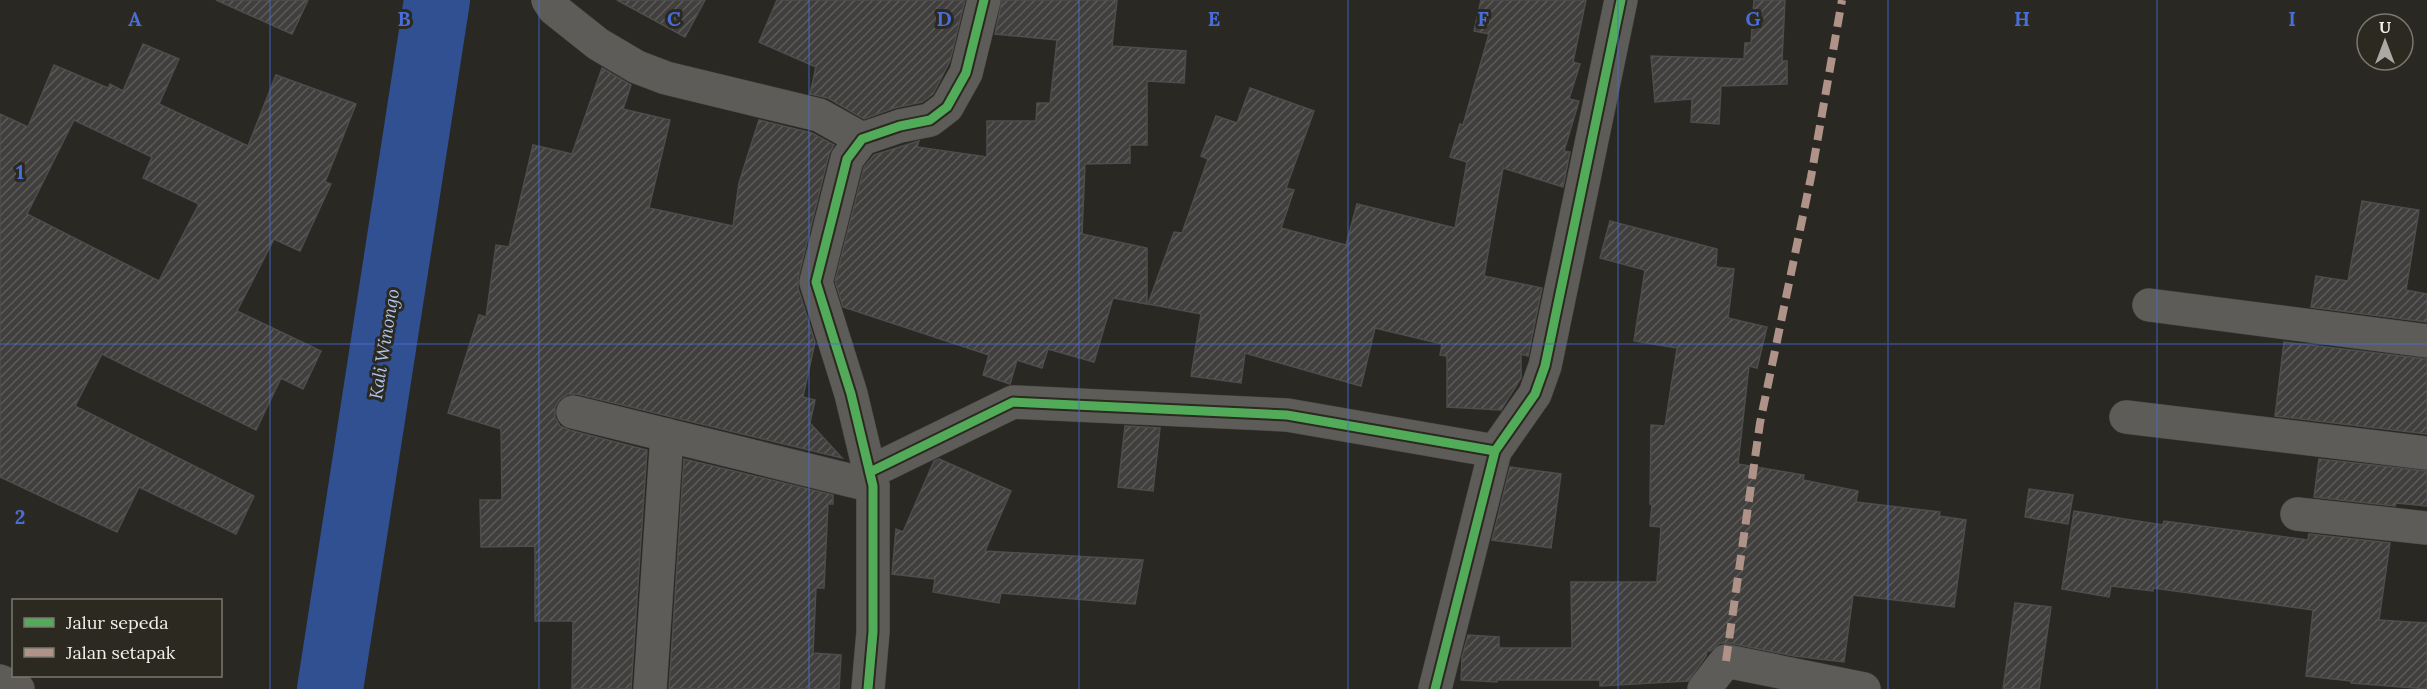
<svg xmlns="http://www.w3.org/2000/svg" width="2427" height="689" viewBox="0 0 2427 689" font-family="Lora,serif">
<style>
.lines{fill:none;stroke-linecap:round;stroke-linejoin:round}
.river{stroke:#315091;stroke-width:66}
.building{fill:url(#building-hatch);stroke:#4e4d4d;stroke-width:1.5;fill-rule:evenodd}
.minor-casing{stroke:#464541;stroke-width:34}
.minor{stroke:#5d5c58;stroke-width:33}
.quiet{stroke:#af9288;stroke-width:8;stroke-dasharray:15 8;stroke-linecap:butt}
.cycleway-casing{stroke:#2c2920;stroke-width:13}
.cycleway{stroke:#51ab58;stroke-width:9}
.grid{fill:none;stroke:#476edb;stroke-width:1.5;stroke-opacity:0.55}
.labels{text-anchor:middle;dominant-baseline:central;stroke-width:6;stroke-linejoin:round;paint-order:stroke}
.water-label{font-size:18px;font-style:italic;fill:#b0c5ed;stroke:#2c2920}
.grid-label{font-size:20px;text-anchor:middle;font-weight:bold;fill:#476edb;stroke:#2c2920;stroke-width:6;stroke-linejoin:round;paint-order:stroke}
</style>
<defs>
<pattern id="building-hatch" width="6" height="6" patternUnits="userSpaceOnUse" patternTransform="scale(1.5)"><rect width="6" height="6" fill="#403f3e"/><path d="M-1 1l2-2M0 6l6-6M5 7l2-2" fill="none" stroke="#5c5b5a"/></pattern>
</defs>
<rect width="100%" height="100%" fill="#292823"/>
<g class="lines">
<polyline class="river" points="330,689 437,0"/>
</g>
<g class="building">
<polygon points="216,0 308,0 292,34"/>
<polygon points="617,0 705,0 685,37"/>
<polygon points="777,0 965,0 950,61 933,94 922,102 894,108 864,119 828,98 810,94 816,67 759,42"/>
<polygon points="1002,0 1117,0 1112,46 1186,51 1184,83 1147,81 1147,145 1130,145 1130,163 1085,164 1082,234 1147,248 1147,304 1113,298 1094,362 1048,349 1042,368 1017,360 1010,384 983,375 989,355 843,307 835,281 864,167 874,155 919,141 917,147 987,157 987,121 1036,121 1037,103 1050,103 1057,40 995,34"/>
<polygon points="1481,0 1586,0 1573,62 1580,64 1569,99 1579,101 1564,151 1570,152 1563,187 1503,168 1484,276 1542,288 1528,356 1521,354 1521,378 1501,410 1447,407 1447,356 1440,355 1442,344 1375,328 1361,386 1245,353 1241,383 1191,376 1201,314 1148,304 1174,232 1182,233 1208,159 1201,156 1216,116 1237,123 1250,88 1314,111 1286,188 1294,190 1281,228 1346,245 1357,204 1455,228 1467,162 1450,157 1460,124 1463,125 1489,34 1474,31"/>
<polygon points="1754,0 1785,0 1782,61 1787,61 1787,84 1721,86 1719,124 1691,122 1692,99 1655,102 1651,56 1744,59 1745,43 1751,43"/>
<path d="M143,44L179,59L159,104L248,146L276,75L356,104L325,182L331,184L300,251L274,239L237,311L321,351L303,389L281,378L256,430L102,354L75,406L254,496L236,534L139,487L117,532L0,477V114L28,127L54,65L108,88L110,84L123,91ZM74,120L152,157L143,178L199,204L159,281L27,214Z"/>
<polygon points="602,68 631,85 623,109 670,120 649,208 733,226 739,183 759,120 812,133 834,145 829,154 798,278 798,288 815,342 803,397 815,400 810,423 842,458 577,394 568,394 560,399 555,407 555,417 560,426 569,430 647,450 631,689 572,689 573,621 535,621 535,546 481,547 480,500 502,500 501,429 448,413 479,315 486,317 496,245 509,247 533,145 572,154"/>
<polygon points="2362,201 2419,210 2406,290 2427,294 2427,322 2311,307 2316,276 2348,281"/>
<polygon points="1610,221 1717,249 1716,267 1734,269 1728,318 1767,327 1757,368 1749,366 1738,464 1804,475 1803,480 1858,491 1856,502 1940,512 1939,516 1966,520 1954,607 1853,595 1844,662 1794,656 1729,643 1720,643 1710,651 1707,651 1706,656 1688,681 1600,686 1600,680 1497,680 1497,682 1461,680 1462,657 1468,635 1499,637 1499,648 1572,648 1571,582 1657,582 1661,527 1650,526 1652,504 1650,504 1651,425 1665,426 1677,348 1634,341 1645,270 1600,258"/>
<polygon points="2284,342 2427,359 2427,434 2275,416"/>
<polygon points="1125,426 1160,428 1153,491 1118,487"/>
<polygon points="684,459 833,495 833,504 828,504 824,588 816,588 813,653 841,655 839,689 669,689"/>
<polygon points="939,459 1011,491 985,551 1143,560 1135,604 1001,593 999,603 933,592 935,579 892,574 896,529 903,532 934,461"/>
<polygon points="2319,459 2427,471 2427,506 2396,503 2395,506 2314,497"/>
<polygon points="1510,467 1561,474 1551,548 1492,540"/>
<polygon points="2029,489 2073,495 2068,524 2025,517"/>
<polygon points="2074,511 2163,525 2164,521 2308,540 2309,534 2390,543 2379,620 2427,623 2427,689 2351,683 2351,681 2306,676 2313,610 2153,588 2153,591 2111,586 2109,597 2062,589"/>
<polygon points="2015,603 2051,607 2039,689 2003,689"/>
</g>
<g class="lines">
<g class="minor-casing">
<g id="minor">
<polyline points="548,0 554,9 598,44 637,67 666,78 819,115 862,139"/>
<polyline points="2149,305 2427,341"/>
<polyline points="573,412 873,486"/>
<polyline points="2126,417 2427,453"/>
<polyline points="870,472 1013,402 1287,415 1495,451"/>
<polyline points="2297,514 2427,528"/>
<polyline points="0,681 18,689"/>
<polyline points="650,689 667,435"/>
<polyline points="868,689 873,632 873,486 851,394 816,282 847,159 862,139 900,126 930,120 947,107 966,73 984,0"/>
<polyline points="1435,689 1495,451 1535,394 1545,366 1621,0"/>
<polyline points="1704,689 1726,661 1864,689"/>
</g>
</g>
<use href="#minor" class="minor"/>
<polyline class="quiet" points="1726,661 1760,423 1811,177 1842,0"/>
<g class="cycleway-casing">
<g id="cycleway">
<polyline points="870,472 1013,402 1287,415 1495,451"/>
<polyline points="868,689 873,632 873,486 851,394 816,282 847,159 862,139 900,126 930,120 947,107 966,73 984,0"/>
<polyline points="1435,689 1495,451 1535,394 1545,366 1621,0"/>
</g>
</g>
<use href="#cycleway" class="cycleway"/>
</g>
<path class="grid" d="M270,0V689M539,0V689M809,0V689M1079,0V689M1348,0V689M1618,0V689M1888,0V689M2157,0V689M0,344H2427"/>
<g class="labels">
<g class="water-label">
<text transform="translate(384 344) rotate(-81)">Kali Winongo</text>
</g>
</g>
<g class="grid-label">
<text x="135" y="26">A</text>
<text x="404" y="26">B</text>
<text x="674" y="26">C</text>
<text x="944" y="26">D</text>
<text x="1214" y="26">E</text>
<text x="1483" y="26">F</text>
<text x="1753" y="26">G</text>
<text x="2022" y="26">H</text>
<text x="2292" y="26">I</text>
<text x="20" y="179">1</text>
<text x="20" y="524">2</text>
</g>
<rect x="12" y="599" width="210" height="78" fill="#2c2920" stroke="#7b7870" stroke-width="1.5"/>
<rect x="24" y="618" width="30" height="9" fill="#51ab58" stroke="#7b7870" stroke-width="1.5"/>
<text x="66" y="629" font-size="18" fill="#f1efe9">Jalur sepeda</text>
<rect x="24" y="648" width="30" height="9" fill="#af9288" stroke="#7b7870" stroke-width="1.5"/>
<text x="66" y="659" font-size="18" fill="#f1efe9">Jalan setapak</text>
<g transform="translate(2385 42)"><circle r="28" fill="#2c2920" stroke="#7b7870" stroke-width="1.5"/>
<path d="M0-4.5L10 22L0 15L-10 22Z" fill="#aba9a4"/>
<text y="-9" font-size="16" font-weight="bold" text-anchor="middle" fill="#f1efe9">U</text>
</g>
</svg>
